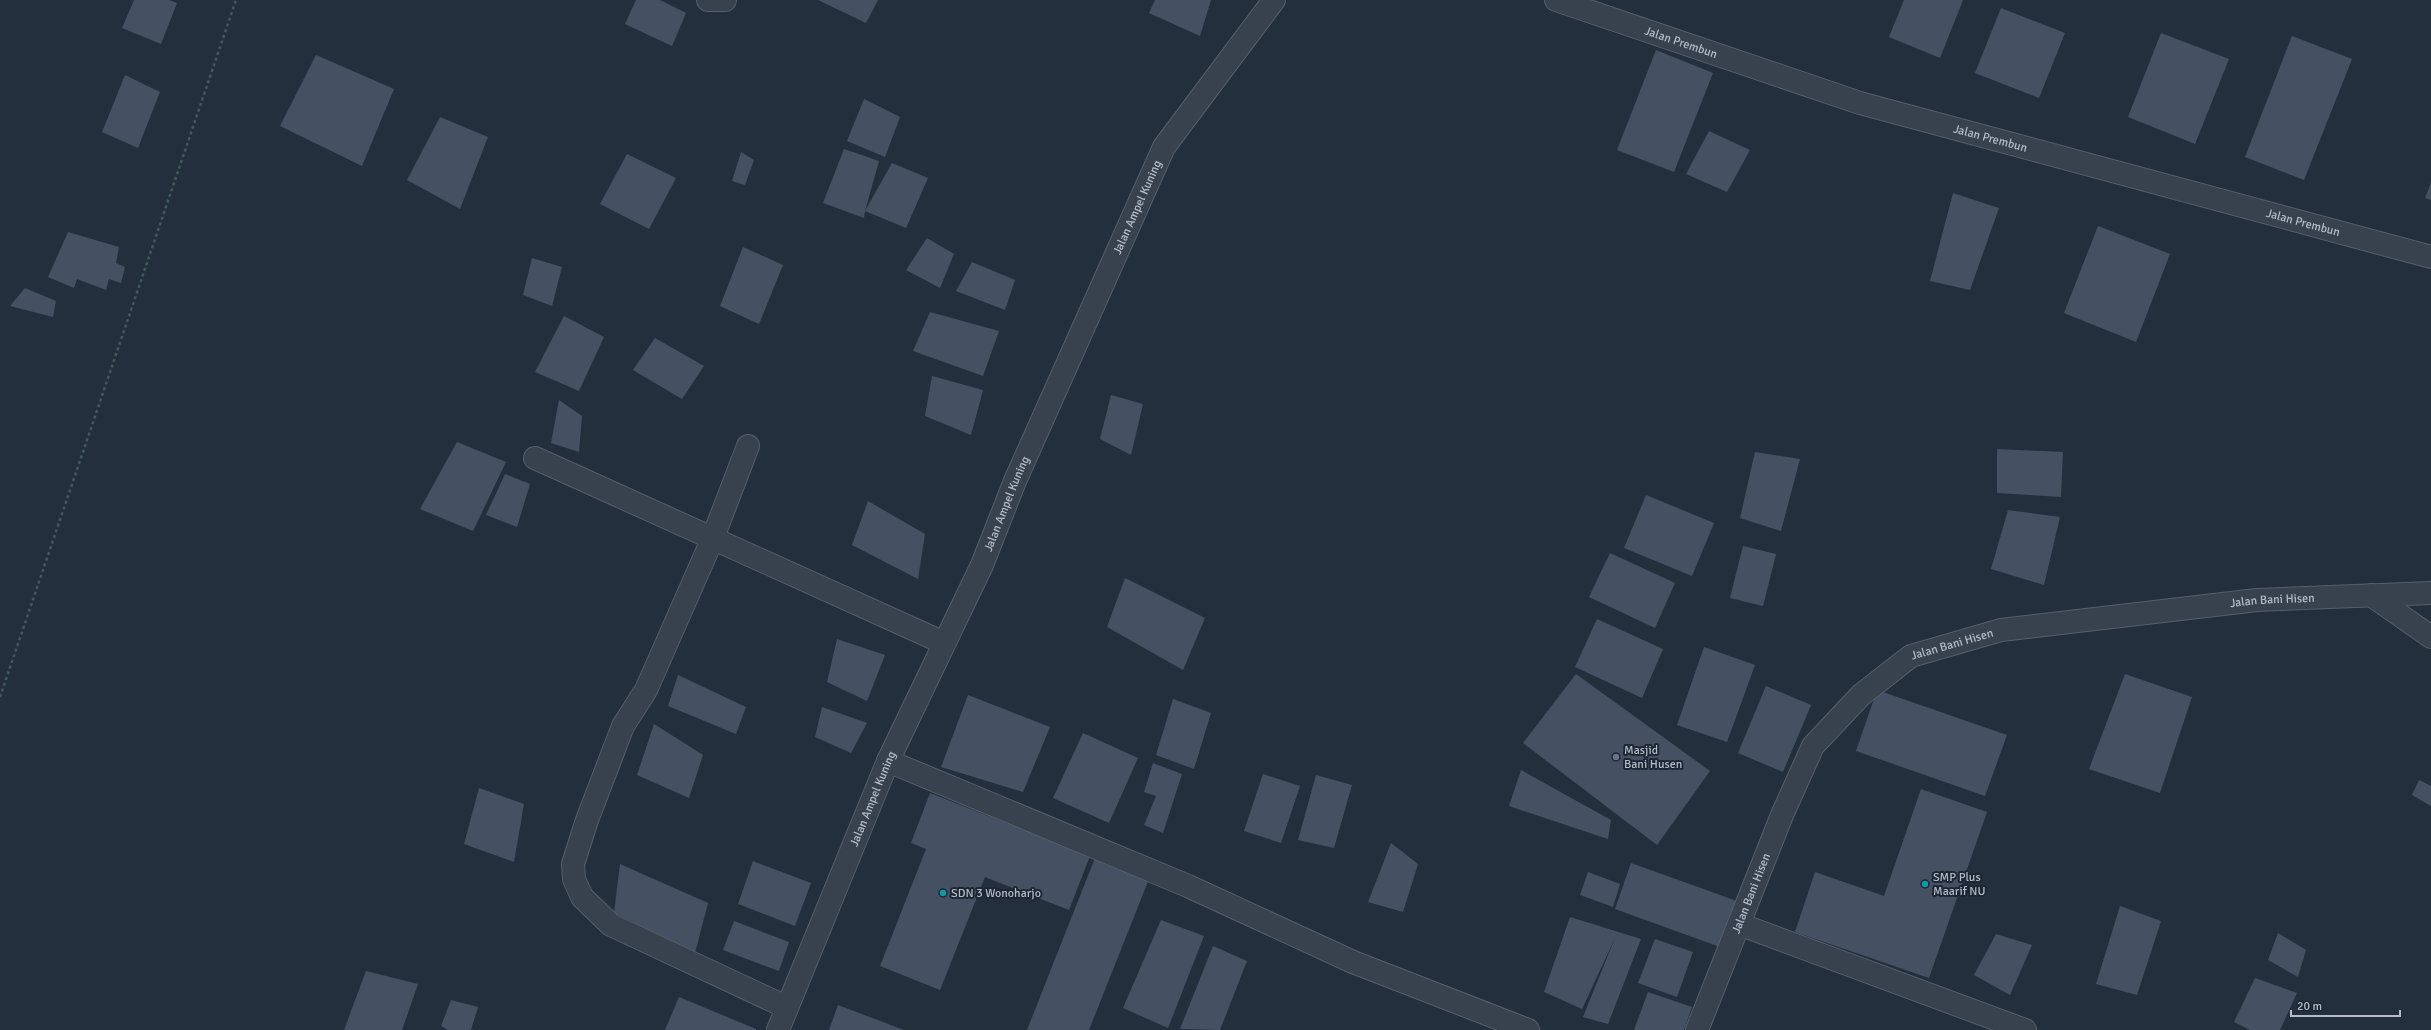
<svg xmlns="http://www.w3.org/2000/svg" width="2431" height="1030" viewBox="0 0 2431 1030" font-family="Signika,sans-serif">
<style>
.building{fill:#455162}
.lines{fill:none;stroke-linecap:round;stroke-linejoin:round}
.street-casing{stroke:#565f6c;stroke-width:24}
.path{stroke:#44595c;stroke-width:2.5;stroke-dasharray:3 3;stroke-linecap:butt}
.street{stroke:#38414e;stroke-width:22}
.worship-dot{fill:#6b7280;stroke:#1d2633;stroke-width:1.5}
.culture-dot{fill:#0f9aa8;stroke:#1d2633;stroke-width:1.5}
.labels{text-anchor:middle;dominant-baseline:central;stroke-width:4;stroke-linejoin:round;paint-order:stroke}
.street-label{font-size:12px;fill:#b4bcc9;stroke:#1d2633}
.poi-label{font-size:12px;fill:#b4bcc9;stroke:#1d2633;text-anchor:start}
</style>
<rect width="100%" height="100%" fill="#242f3e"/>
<g class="building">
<polygon points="134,0 169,0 177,3 161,44 122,28"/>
<polygon points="636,0 660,0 686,13 672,46 625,24"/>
<polygon points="818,0 878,0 866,23"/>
<polygon points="1155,0 1211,0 1200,36 1149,13"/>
<polygon points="1904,0 1963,0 1940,58 1889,37"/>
<polygon points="2001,8 2065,33 2039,98 1975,73"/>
<polygon points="2161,33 2229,59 2195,144 2128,117"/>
<polygon points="2292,36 2352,59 2304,180 2245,157"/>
<polygon points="1656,50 1713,73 1674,172 1617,150"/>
<polygon points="316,55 394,89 362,166 280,126"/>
<polygon points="125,75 160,92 138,148 102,132"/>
<polygon points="864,99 900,117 885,157 847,141"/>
<polygon points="440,117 488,137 460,209 407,180"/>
<polygon points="1709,131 1750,150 1727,192 1686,174"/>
<polygon points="844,149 879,161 865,211 892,163 928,178 906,228 865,211 864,218 823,203"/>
<polygon points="741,152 754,160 745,185 732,181"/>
<polygon points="627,154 676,178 649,229 600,204"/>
<polygon points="2431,183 2431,200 2425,198"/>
<polygon points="1953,193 1999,208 1970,290 1930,281"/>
<polygon points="2098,226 2170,254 2136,342 2064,313"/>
<polygon points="68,232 119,247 116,263 125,267 121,283 109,279 106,290 77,279 74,288 48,277"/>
<polygon points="927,238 954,254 940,288 906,270"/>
<polygon points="743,247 783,265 759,324 720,306"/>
<polygon points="532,258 562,267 552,306 523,295"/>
<polygon points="972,262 1015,280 1005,310 956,291"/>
<polygon points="25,288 56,301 53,317 10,306"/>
<polygon points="930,312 999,331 983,376 913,351"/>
<polygon points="564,316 604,337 579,391 535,372"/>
<polygon points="655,338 704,366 682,399 633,370"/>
<polygon points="932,376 983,390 971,435 925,416"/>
<polygon points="1111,395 1143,404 1131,455 1100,439"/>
<polygon points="559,400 582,416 579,452 551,443"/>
<polygon points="457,442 506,462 473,531 420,509"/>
<polygon points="1997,449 2063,452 2061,497 1997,493"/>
<polygon points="1755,452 1800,459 1781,531 1740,518"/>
<polygon points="505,474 530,484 517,527 486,515"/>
<polygon points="1646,495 1714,523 1692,576 1624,548"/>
<polygon points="868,501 925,534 918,579 852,545"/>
<polygon points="2008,510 2060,517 2044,585 1991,569"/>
<polygon points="1743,546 1776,554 1763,606 1730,598"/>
<polygon points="1610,553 1675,583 1655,628 1589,597"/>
<polygon points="1125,578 1205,618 1183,670 1107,627"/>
<polygon points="1597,619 1663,649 1642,698 1575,667"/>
<polygon points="837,639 885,655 867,701 827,682"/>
<polygon points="1704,647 1755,665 1727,742 1677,725"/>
<polygon points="1576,674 1710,771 1657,845 1523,743"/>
<polygon points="2125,674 2192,697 2160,793 2089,769"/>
<polygon points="678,675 746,707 736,734 668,706"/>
<polygon points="1766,686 1811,705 1783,772 1738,753"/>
<polygon points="1877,690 2007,735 1985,796 1856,751"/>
<polygon points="968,695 1050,727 1023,792 941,767"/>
<polygon points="1173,699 1211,713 1194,769 1156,755"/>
<polygon points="822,707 867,723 851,753 815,737"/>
<polygon points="654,724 703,755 689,798 637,775"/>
<polygon points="1083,733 1138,758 1109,823 1053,798"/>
<polygon points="1153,763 1182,774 1163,833 1144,825 1156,796 1144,792"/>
<polygon points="1521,770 1611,820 1608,839 1509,806"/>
<polygon points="1263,774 1300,786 1281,843 1244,831"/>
<polygon points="1316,775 1352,785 1334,848 1298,840"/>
<polygon points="2419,780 2431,786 2431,806 2412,795"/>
<polygon points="479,788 524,804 514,862 464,844"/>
<polygon points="1921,789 1987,812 1929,978 1795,932 1815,872 1884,896"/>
<polygon points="930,793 1090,856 1069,910 985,877 940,990 880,966 926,849 911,843"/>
<polygon points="1391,843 1418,864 1403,912 1368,902"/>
<polygon points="1095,858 1149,879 1089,1030 1027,1030"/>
<polygon points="753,861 811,883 795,926 738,904"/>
<polygon points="1631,863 1737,901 1720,947 1615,909"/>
<polygon points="620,864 708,903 695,953 614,913"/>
<polygon points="1588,872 1620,884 1613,907 1580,895"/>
<polygon points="2120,906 2161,921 2137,995 2096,984"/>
<polygon points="1570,917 1641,939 1608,1024 1583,1017 1615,938 1582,1009 1544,992"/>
<polygon points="1161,920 1204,936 1168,1028 1123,1008"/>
<polygon points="734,921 789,942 779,971 723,950"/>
<polygon points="2278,933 2306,950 2298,977 2268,960"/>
<polygon points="1996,934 2032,945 2010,995 1974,975"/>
<polygon points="1655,939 1693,952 1677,997 1638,983"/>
<polygon points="1213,946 1247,961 1220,1030 1180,1029"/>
<polygon points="366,971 418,984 402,1030 344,1030"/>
<polygon points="2255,978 2297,993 2280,1030 2250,1030 2234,1022"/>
<polygon points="1648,992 1692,1007 1684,1030 1634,1030"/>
<polygon points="679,997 756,1029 756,1030 665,1030"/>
<polygon points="451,1000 478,1007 471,1030 448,1030 441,1026"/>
<polygon points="838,1005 904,1030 829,1030"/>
</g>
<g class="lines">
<g class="street-casing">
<g id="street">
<polyline points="708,0 725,0"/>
<path id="s1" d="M1556,0L1860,103L2431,257"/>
<polyline points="748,446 712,540 646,690 623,726 587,820 573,864 574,879 582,897 611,925 786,1007"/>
<polyline points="535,458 944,643"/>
<polyline points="2371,595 2431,637"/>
<polyline points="888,761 1188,886 1353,962 1528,1030"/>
<polyline points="1739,924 2025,1030"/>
<path id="s2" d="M778,1030L888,761L982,565L1015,481L1164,147L1274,0"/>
<path id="s3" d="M1697,1030L1782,815L1813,746L1861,695L1911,656L2001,630L2257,600L2431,593"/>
</g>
</g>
<polyline class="path" points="0,697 236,0"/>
<use href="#street" class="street"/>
</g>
<circle class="worship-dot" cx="1616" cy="757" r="4"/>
<g class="culture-dot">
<circle cx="1925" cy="884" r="4"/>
<circle cx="943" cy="893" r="4"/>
</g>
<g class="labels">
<g class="street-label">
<text stroke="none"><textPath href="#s1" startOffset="132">Jalan Prembun</textPath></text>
<text stroke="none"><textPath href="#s1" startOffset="456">Jalan Prembun</textPath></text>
<text stroke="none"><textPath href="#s2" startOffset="898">Jalan Ampel Kuning</textPath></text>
<text stroke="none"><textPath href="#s1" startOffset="780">Jalan Prembun</textPath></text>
<text stroke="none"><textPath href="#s2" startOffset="574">Jalan Ampel Kuning</textPath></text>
<text stroke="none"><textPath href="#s3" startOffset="807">Jalan Bani Hisen</textPath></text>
<text stroke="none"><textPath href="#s3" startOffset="483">Jalan Bani Hisen</textPath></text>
<text stroke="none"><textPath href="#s2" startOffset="250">Jalan Ampel Kuning</textPath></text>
<text stroke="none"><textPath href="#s3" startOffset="147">Jalan Bani Hisen</textPath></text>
</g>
<g class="poi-label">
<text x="1624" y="750">Masjid<tspan x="1624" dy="14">Bani Husen</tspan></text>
<text x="1933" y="877">SMP Plus<tspan x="1933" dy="14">Maarif NU</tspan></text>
<text x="951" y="893">SDN 3 Wonoharjo</text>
</g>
</g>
<path d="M2291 1010v6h109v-6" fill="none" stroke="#b4bcc9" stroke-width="2"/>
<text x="2297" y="1010" font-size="12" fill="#b4bcc9" stroke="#1d2633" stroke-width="3" paint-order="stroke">20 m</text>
</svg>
